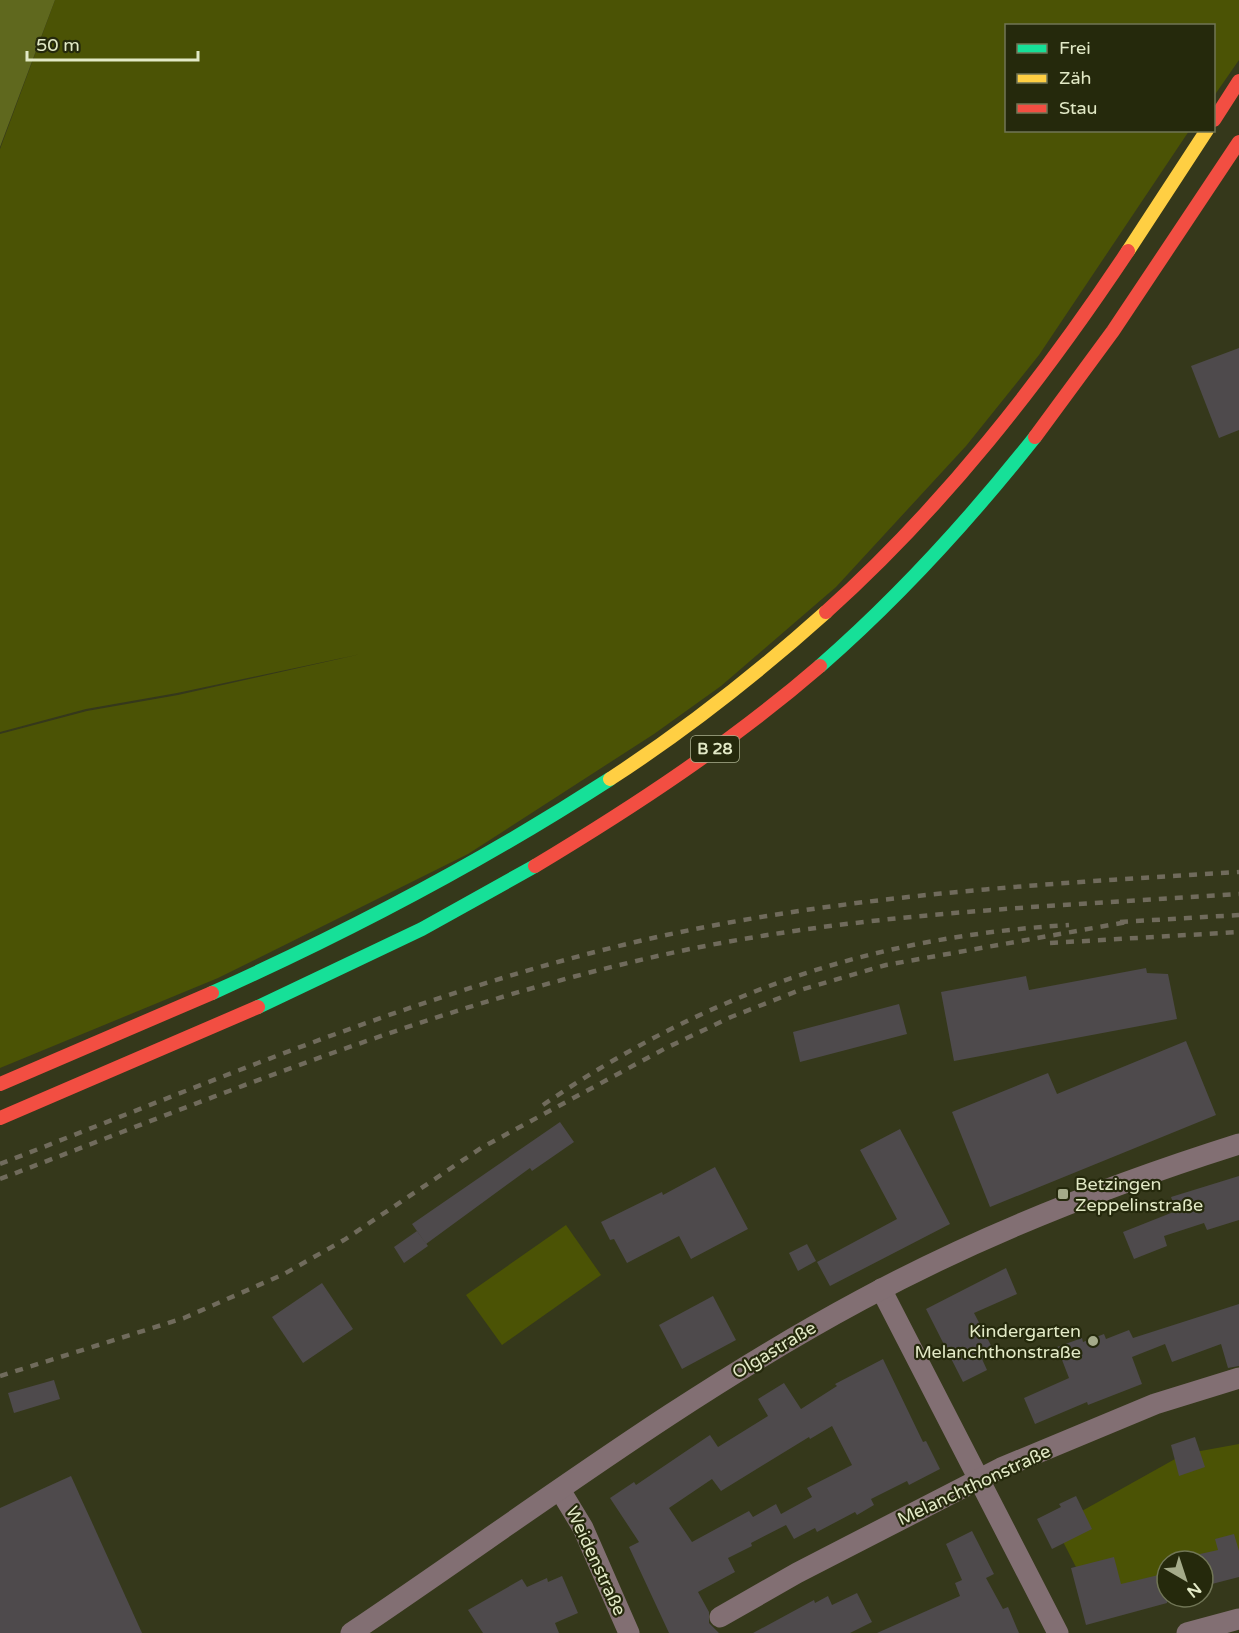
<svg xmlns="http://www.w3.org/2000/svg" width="1239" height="1633" viewBox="0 0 1239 1633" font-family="'Varela Round',sans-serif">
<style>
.green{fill:#4b5305}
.forest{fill:#5f681e}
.building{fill:#4e4a4c;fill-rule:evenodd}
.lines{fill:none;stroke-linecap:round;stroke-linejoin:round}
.street{stroke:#826f73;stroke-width:21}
.fast{stroke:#16e098;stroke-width:14}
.slow{stroke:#ffcf43;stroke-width:14}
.jam{stroke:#f24e42;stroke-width:14}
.rail{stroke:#706b5c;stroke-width:4.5;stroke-dasharray:8 8;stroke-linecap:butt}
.poi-dot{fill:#a5ab8a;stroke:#25290c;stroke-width:2}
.labels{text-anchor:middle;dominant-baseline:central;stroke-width:4.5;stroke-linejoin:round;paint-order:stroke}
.shield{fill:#25290c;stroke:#a9af8e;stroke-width:1.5}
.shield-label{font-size:16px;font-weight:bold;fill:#e2e9c6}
.poi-label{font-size:18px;fill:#e2e9c6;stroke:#25290c;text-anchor:start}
.street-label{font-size:18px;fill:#e2e9c6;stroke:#25290c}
</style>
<rect width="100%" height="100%" fill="#35381b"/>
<g class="green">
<polygon points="55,0 1239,0 1239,60 1214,96 1214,26 1006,26 1006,130 1189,131 1039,355 966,446 836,587 721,686 654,734 468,854 218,978 0,1068 0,734 87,711 178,695 361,654 177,693 86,709 0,732 0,149"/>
<polygon points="566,1225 601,1275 502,1345 466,1295"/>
<polygon points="1239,1444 1239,1575 1203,1585 1203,1561 1167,1561 1167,1595 1100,1614 1055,1526 1184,1454"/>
</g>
<polygon class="forest" points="0,0 55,0 0,147"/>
<g class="building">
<polygon points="1239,348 1239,430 1219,438 1191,366"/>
<polygon points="1146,968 1147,973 1168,974 1177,1019 954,1061 941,992 1026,976 1029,990"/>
<polygon points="899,1004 907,1034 800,1062 793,1032"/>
<polygon points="1186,1041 1216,1115 990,1207 952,1112 1048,1073 1057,1094"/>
<polygon points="560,1122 574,1142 532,1171 530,1168 426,1244 412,1224"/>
<polygon points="900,1129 950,1224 830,1286 817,1262 897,1219 860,1150"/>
<polygon points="715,1167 748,1229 691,1259 679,1236 627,1263 614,1239 610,1240 601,1222 662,1192 663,1195"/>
<polygon points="1239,1176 1239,1220 1207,1230 1204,1223 1164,1236 1167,1246 1134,1259 1123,1232 1176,1211 1171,1197"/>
<polygon points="417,1231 428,1246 404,1263 394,1247"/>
<polygon points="807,1244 816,1261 798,1271 789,1253"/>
<polygon points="1006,1268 1017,1294 974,1313 995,1353 982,1359 987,1370 963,1382 926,1309"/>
<polygon points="322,1283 353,1329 303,1363 272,1317"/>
<polygon points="713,1296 736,1340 682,1369 659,1325"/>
<polygon points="1239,1304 1239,1366 1228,1368 1221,1344 1172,1362 1165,1344 1132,1357 1142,1384 1088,1405 1087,1402 1035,1424 1024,1398 1069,1378 1057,1347 1082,1338 1083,1342 1104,1334 1106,1339 1129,1330 1133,1338"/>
<path d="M883,1359L923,1442L926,1441L940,1469L909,1485L907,1481L871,1499L874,1505L857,1515L855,1512L817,1532L815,1528L794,1539L786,1525L751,1543L752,1546L728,1558L735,1572L698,1592L709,1612V1623L719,1633H669L629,1547L639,1542L610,1498L634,1482L636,1485L710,1435L718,1447L768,1416L758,1399L784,1383L801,1409L837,1386L835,1384ZM832,1426L852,1465L807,1488L812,1497L781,1514L776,1504L753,1517L749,1511L692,1542L669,1508L712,1479L721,1491L809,1437L810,1439Z"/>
<polygon points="54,1380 60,1399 14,1413 8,1393"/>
<polygon points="1195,1437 1205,1467 1179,1476 1171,1445"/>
<polygon points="71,1476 142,1633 0,1633 0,1508"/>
<polygon points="1076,1496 1092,1529 1052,1549 1037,1519 1061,1507 1059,1504"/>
<polygon points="972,1531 994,1574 986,1578 1003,1609 1008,1607 1019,1633 877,1633 960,1596 955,1583 962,1580 946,1544"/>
<polygon points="1234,1534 1239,1551 1239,1577 1208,1585 1200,1554 1218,1550 1215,1539"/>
<polygon points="1114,1557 1121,1584 1167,1573 1167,1603 1086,1625 1071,1568"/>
<polygon points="562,1576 578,1613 555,1623 559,1633 483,1633 468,1610 522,1579 527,1587 547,1578 548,1582"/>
<polygon points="857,1593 872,1622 850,1633 753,1633 814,1600 815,1603 828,1596 832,1605"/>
</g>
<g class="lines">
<g class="street">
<polyline points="881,1289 1058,1633"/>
<polyline points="560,1490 583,1528 629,1633"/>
<polyline points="720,1617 797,1573 1001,1468 1155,1404 1239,1378"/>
<path d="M351,1633C519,1520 682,1396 861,1300C981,1235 1109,1185 1239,1144"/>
<polyline points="1187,1633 1239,1619"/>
</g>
<g class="fast">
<path d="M820,666C899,597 970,519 1035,437"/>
<path d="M212,993C350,931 483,861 610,779"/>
<polyline points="258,1007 422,929 535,866"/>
</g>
<g class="slow">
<polyline points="1128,251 1207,130"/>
<path d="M610,779C687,729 758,673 826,612"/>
</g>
<g class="jam">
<polyline points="1214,120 1239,81"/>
<polyline points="1035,437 1113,331 1239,142"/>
<path d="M826,612C944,506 1040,383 1128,251"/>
<path d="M535,866C635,806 732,742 820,666"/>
<polyline points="0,1084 212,993"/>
<polyline points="0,1118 258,1007"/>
</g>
<g class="rail">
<polyline points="1120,922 1239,915"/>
<polyline points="1050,943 1239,932"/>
<path d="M543,1105C707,993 870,937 1069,925"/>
<path d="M0,1164C211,1082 423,991 644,940C840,895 1040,884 1239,872"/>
<path d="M0,1179C228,1092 455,997 695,948C874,912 1058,906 1239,894"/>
<polyline points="0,1376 184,1318 284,1274 344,1240 481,1148 664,1049 731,1017 800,990 886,965 1127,922"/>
</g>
</g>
<g class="poi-dot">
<rect x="1057" y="1188" width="12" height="12" rx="3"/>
<circle cx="1093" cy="1341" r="6"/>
</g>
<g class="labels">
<rect class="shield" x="691" y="736" width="48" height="26" rx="4.5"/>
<g class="shield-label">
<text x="715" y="749">B 28</text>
</g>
<g class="poi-label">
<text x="1075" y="1184">Betzingen<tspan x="1075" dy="21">Zeppelinstraße</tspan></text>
<text x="1081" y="1331" text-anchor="end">Kindergarten<tspan x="1081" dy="21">Melanchthonstraße</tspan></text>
</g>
<g class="street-label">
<text transform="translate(774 1350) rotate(-31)">Olgastraße</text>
<text transform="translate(974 1485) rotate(-25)">Melanchthonstraße</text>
<text transform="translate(596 1561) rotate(65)">Weidenstraße</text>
</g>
</g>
<rect x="1005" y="24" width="210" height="108" fill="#25290c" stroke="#717656" stroke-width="1.5"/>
<rect x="1017" y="44" width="30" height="9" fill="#16e098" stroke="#717656" stroke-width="1.5"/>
<text x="1059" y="54" font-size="18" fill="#e2e9c6">Frei</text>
<rect x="1017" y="74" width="30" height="9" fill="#ffcf43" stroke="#717656" stroke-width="1.5"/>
<text x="1059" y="84" font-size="18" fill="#e2e9c6">Zäh</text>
<rect x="1017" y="104" width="30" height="9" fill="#f24e42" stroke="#717656" stroke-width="1.5"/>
<text x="1059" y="114" font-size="18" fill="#e2e9c6">Stau</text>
<g transform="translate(1185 1579) rotate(141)"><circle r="28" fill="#25290c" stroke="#717656" stroke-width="1.5"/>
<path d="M0-4.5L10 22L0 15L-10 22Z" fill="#a5ab8a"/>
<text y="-9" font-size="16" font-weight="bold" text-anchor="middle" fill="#e2e9c6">N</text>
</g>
<path d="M27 51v9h171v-9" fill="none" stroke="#e2e9c6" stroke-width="3"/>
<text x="36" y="51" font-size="18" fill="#e2e9c6" stroke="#25290c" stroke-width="4.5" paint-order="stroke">50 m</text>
</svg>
